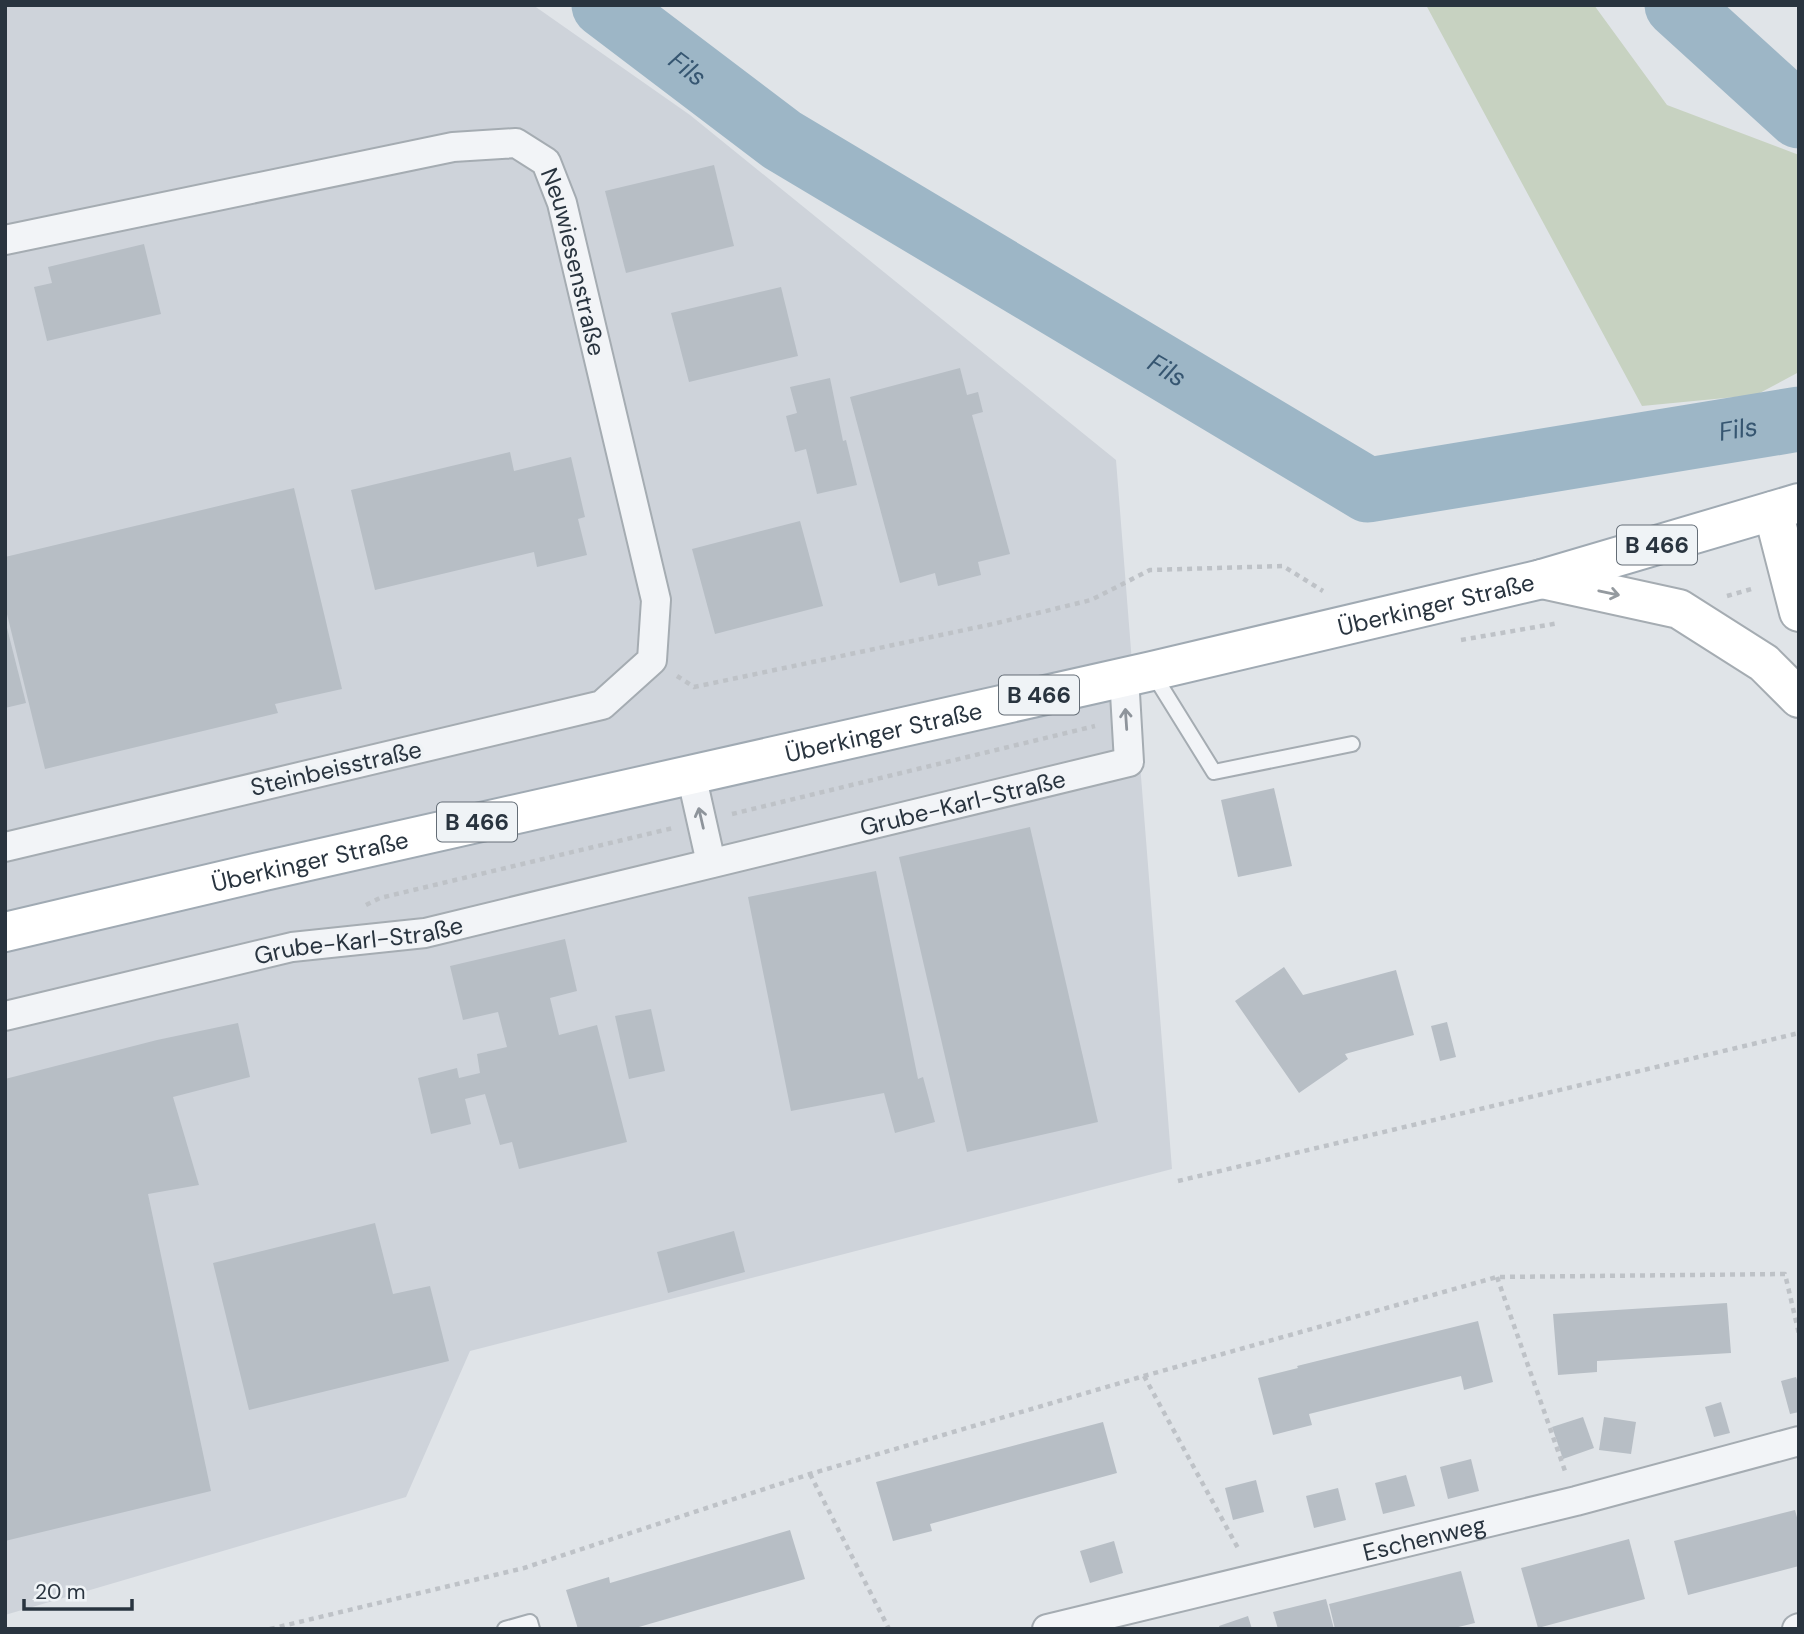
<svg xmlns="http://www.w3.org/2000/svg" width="1804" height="1634" viewBox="0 0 1804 1634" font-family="'DM Sans',sans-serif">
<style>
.built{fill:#ced3da}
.green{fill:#c7d2c1}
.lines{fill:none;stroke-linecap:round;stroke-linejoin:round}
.river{stroke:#9db6c6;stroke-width:65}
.building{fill:#b7bec5}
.service-casing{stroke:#a5acb2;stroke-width:18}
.minor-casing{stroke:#a5acb2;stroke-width:32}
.secondary-casing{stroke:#a5acb2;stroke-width:42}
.primary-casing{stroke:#a0aab3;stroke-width:42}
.path{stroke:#bec2c7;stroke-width:4.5;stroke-dasharray:5 5;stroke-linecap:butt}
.service{stroke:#f2f4f7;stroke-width:14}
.minor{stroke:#f2f4f7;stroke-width:28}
.secondary{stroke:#fff;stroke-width:38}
.primary{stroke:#fff;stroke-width:38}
.oneway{stroke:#949a9f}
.oneway2{stroke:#8e949b}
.labels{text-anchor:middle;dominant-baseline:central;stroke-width:7;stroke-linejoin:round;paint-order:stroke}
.shield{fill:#eff3f6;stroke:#646d76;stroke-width:2}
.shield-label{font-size:23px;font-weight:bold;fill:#29343f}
.street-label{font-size:24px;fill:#29343f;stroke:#eff3f6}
.water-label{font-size:26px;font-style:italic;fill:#365671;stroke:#eff3f6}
</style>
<rect width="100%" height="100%" fill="#e0e4e8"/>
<polygon class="built" points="5,5 533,5 690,115 1116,460 1172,1169 470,1351 406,1497 5,1615"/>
<polygon class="green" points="1426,5 1594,5 1667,105 1799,155 1799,372 1756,395 1642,406"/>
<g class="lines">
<g class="river">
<path id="s1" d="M604,5L782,140L1368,490L1799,419"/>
<polyline points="1677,5 1799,116"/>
</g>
</g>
<g class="building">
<polygon points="714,165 734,246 626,273 605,191"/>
<polygon points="144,244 161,314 47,341 34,287 52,283 48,267"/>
<polygon points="781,287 798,356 689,382 671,313"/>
<polygon points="960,368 967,395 978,392 983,412 972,415 1010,554 978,562 981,575 938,586 935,573 900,583 850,397"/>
<polygon points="830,378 843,441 846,440 857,485 817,494 806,449 795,452 786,416 797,413 790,387"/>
<polygon points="510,452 514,471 571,457 585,517 578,519 587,555 537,567 534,552 375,590 351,490"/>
<polygon points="294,488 342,689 275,704 278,713 45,769 5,606 5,557"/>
<polygon points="800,521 823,606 715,634 692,549"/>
<polygon points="5,620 26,703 5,708"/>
<polygon points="1274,788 1292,866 1238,877 1221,800"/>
<polygon points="1030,827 1098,1122 967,1152 899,857"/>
<polygon points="876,871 918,1079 923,1077 935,1122 895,1133 884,1093 791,1111 748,897"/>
<polygon points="565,939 577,991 550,998 559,1035 597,1025 627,1142 519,1169 512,1142 500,1145 485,1094 465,1099 471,1124 431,1134 418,1078 457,1068 459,1078 480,1073 477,1054 507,1047 498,1012 463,1020 450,966"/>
<polygon points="1284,967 1303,995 1396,970 1414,1035 1345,1054 1348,1059 1299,1093 1235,1001"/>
<polygon points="651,1009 665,1071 629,1079 615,1016"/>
<polygon points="1447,1022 1456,1057 1440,1061 1431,1026"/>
<polygon points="238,1023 250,1077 173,1097 199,1185 148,1194 211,1491 5,1541 5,1079 157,1040"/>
<polygon points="375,1223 393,1294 430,1286 449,1361 249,1410 213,1263"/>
<polygon points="734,1231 745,1272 668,1293 657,1252"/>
<polygon points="1727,1303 1731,1353 1597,1361 1597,1372 1558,1375 1553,1314"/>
<polygon points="1478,1321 1493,1382 1464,1390 1461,1376 1309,1414 1312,1425 1273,1435 1258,1378 1298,1368 1297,1366"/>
<polygon points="1796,1377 1799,1385 1799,1412 1790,1414 1781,1381"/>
<polygon points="1721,1402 1730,1433 1714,1437 1705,1407"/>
<polygon points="1583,1417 1594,1448 1563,1459 1552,1427"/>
<polygon points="1604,1417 1636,1422 1631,1454 1599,1450"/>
<polygon points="1103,1422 1117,1473 930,1524 932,1531 893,1541 876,1482"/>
<polygon points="1471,1459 1479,1491 1448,1499 1440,1467"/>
<polygon points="1406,1475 1415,1506 1383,1514 1375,1483"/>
<polygon points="1256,1480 1264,1512 1233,1520 1225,1488"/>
<polygon points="1338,1488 1346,1520 1314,1528 1306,1496"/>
<polygon points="1795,1510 1799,1525 1799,1566 1688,1595 1674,1541"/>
<polygon points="790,1530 805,1579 632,1629 578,1629 566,1590 609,1577 610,1583"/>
<polygon points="1629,1539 1645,1599 1538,1628 1521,1568"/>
<polygon points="1114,1541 1123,1573 1090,1583 1080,1551"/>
<polygon points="1461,1571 1475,1623 1450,1629 1335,1629 1329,1604"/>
<polygon points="1326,1599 1334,1629 1278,1629 1273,1612"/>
<polygon points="1248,1616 1252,1629 1220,1629 1219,1626"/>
</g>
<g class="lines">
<g class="service-casing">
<g id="service">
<polyline points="1152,672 1214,772 1352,744"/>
<polyline points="505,1629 530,1622 532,1629"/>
</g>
</g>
<g class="minor-casing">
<g id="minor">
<path id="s2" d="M5,240L453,147L516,143L546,162L562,203L656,600L652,660L602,705L5,847"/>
<polyline points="691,774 711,863"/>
<path id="s3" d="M5,1016L292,947L425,933L1129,762L1124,676"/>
<path id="s4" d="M1047,1629L1576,1501L1799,1441"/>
<polyline points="1797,1629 1799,1628"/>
</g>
</g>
<g class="secondary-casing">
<g id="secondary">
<polyline points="1773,511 1799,612"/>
<polyline points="1542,579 1679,609 1764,663 1799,698"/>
</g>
</g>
<g class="primary-casing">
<g id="primary">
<path id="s5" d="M5,932L264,871L1152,671L1542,579L1799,503"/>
</g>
</g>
<g class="path">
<polyline points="1727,596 1755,588"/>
<polyline points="1461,640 1559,623"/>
<polyline points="677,676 694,687 993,624 1091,600 1150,570 1283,566 1323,591"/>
<polyline points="732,814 1095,726"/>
<polyline points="366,905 380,898 673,828"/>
<polyline points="1178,1181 1799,1033"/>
<polyline points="1497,1277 1565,1471"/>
<polyline points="1144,1376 1239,1550"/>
<polyline points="810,1474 889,1629"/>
<polyline points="270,1629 524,1568 810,1474 1144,1376 1497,1277 1785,1274 1799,1334"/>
</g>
<use href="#service" class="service"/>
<use href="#minor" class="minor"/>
<use href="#secondary" class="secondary"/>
<use href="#primary" class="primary"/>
</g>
<defs><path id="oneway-shaft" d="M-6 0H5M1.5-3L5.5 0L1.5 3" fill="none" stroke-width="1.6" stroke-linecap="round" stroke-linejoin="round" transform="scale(1.75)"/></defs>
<use class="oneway" href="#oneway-shaft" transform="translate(1609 593) rotate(12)"/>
<g class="oneway2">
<use href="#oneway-shaft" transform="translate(1126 719) rotate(-94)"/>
<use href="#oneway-shaft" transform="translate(701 818) rotate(-103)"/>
</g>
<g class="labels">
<g class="shield">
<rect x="1617" y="525.5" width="80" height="39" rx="5"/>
<rect x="999" y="675.5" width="80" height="39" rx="5"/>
<rect x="437" y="802.5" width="80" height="39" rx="5"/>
</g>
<g class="shield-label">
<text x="1657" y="545">B 466</text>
<text x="1039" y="695">B 466</text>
<text x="477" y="822">B 466</text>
</g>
<g class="street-label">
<text stroke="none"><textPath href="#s2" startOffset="660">Neuwiesenstraße</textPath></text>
<text stroke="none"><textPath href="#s5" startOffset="1468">Überkinger Straße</textPath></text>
<text stroke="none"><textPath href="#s5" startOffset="901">Überkinger Straße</textPath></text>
<text transform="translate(336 768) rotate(-13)">Steinbeisstraße</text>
<text stroke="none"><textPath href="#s3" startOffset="982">Grube-Karl-Straße</textPath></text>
<text stroke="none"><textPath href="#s5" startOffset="313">Überkinger Straße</textPath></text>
<text stroke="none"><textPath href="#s3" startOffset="362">Grube-Karl-Straße</textPath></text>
<text stroke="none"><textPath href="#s4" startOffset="388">Eschenweg</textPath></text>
</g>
<g class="water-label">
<text stroke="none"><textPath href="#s1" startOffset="105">Fils</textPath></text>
<text stroke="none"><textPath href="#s1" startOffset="672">Fils</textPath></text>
<text stroke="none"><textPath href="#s1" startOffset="1281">Fils</textPath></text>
</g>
</g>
<rect width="1804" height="1634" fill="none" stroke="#29343f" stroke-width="14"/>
<path d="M24 1599v10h108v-10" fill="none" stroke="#29343f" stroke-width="3.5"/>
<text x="35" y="1599" font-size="21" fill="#29343f" stroke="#eff3f6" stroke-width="5" paint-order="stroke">20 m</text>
</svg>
